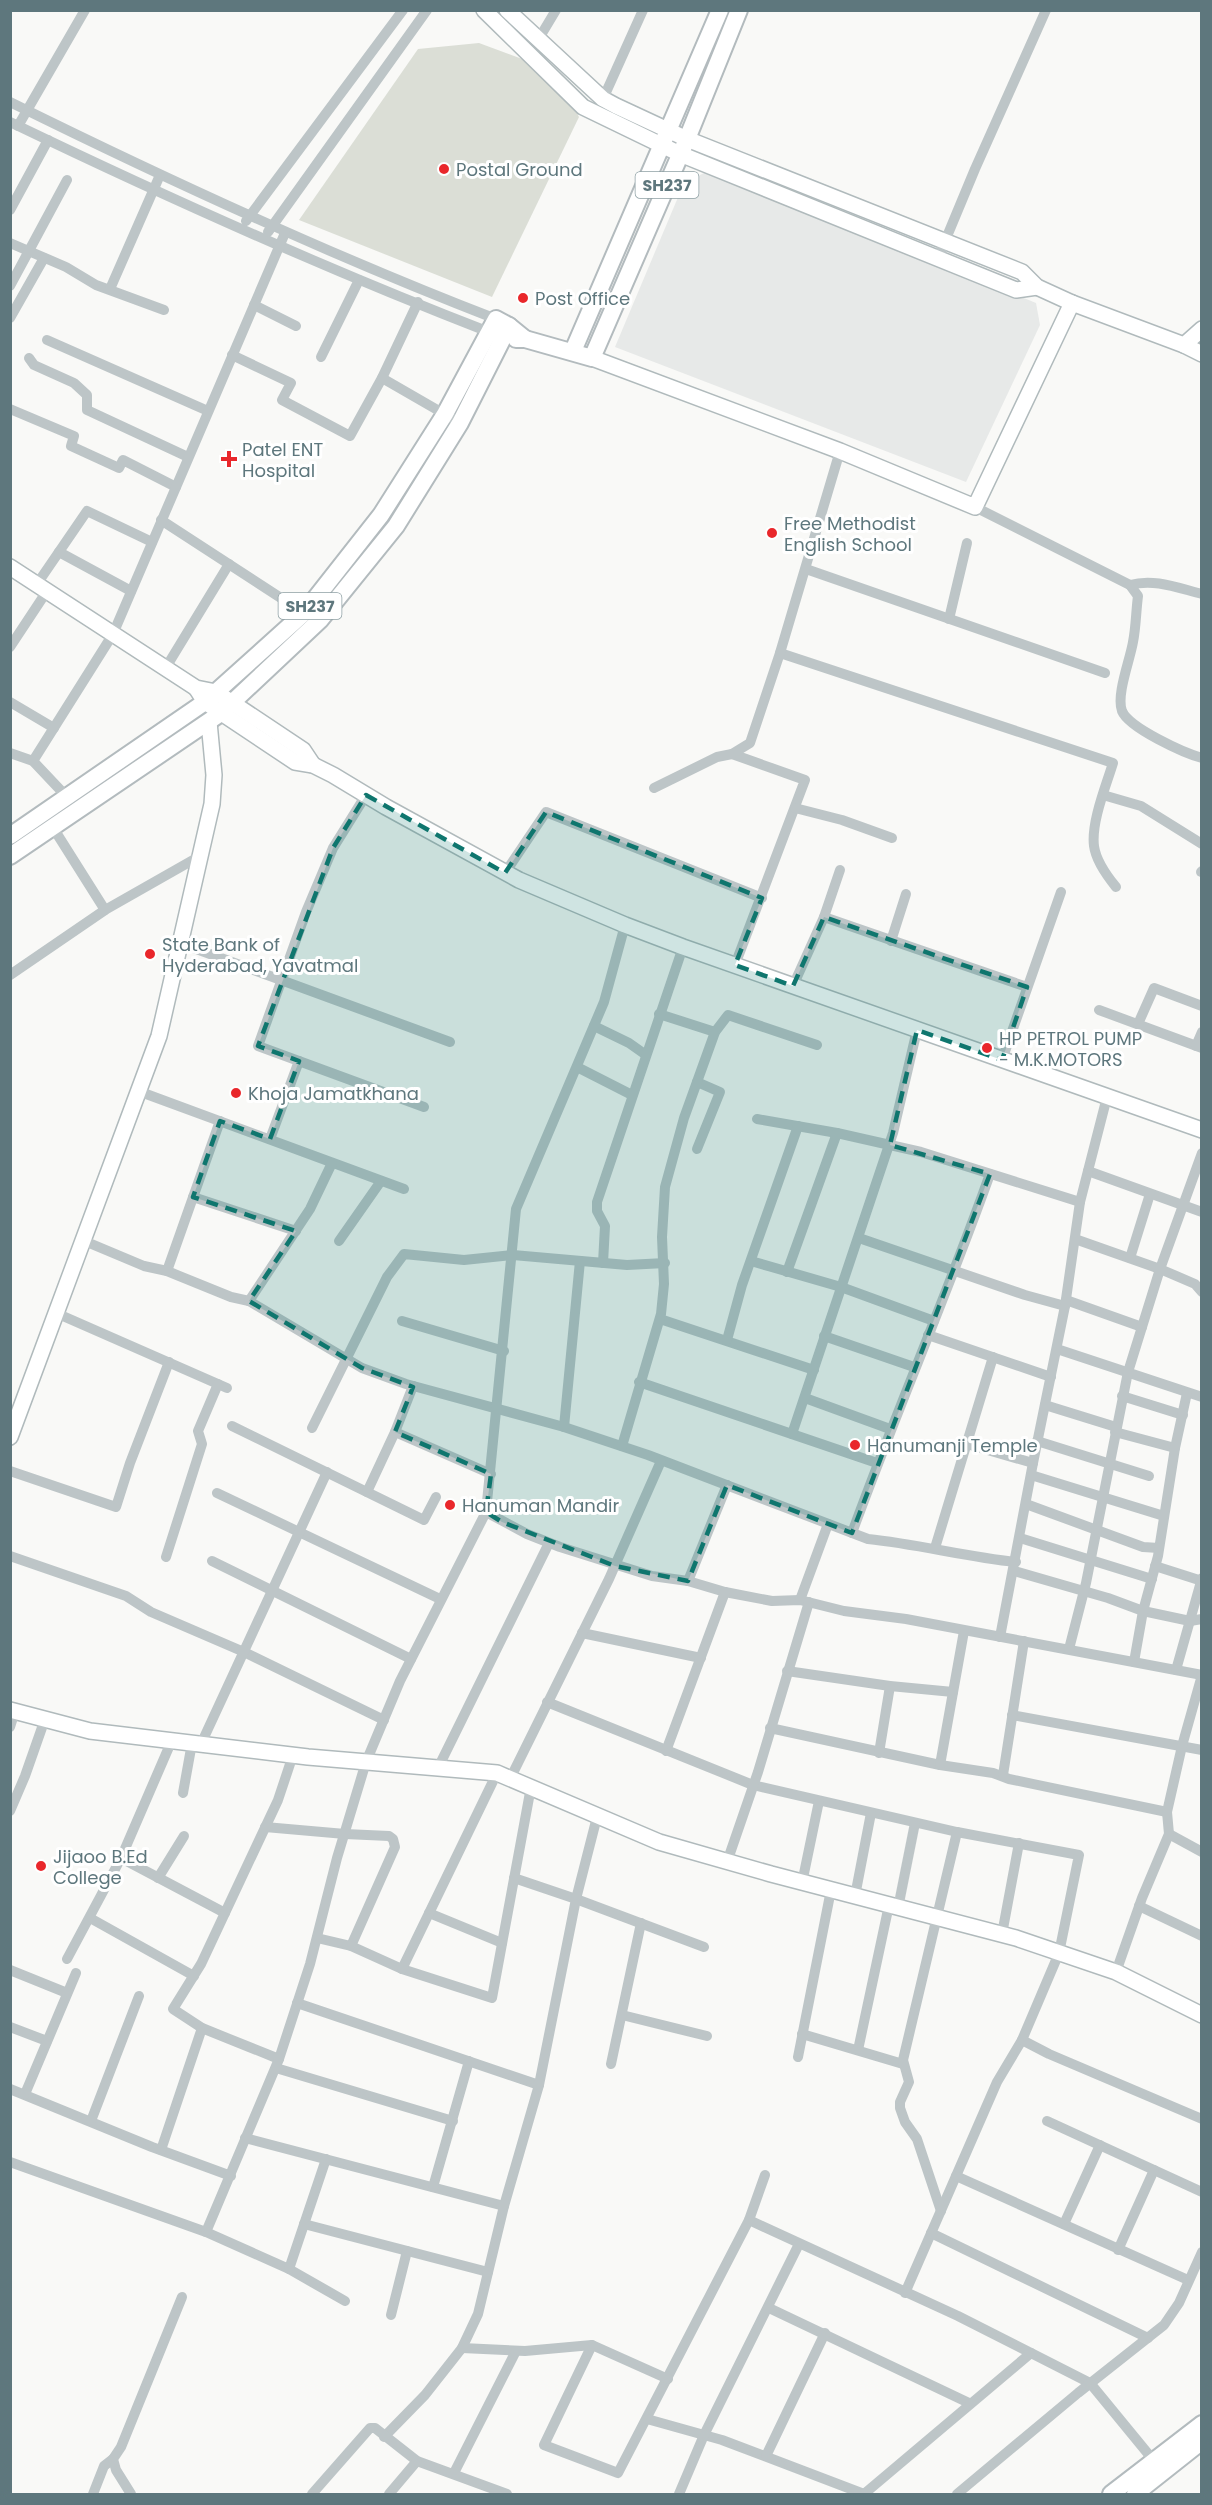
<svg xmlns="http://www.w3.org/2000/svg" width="1212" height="2505" viewBox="0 0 1212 2505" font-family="Poppins,sans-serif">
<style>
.built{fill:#e7e9e8}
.green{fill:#dbded6}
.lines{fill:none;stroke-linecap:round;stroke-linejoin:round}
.secondary-casing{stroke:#b0babc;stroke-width:18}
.primary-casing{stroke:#b3bbbe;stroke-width:20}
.street{stroke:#bdc5c7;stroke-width:10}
.secondary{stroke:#fff;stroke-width:15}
.primary{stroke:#fff;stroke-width:16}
.marked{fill:#0f766e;fill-opacity:0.2;stroke:#0f766e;stroke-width:4.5;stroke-dasharray:12 8;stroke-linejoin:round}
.poi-dot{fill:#e9272b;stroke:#fff;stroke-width:2}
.labels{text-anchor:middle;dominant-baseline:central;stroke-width:6;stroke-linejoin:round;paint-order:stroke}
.shield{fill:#fff;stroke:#8ea0a4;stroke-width:1.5}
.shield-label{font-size:16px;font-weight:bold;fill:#5e777d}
.poi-label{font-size:18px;fill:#5e777d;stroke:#fff;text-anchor:start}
</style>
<rect width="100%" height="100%" fill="#f9f9f7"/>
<polygon class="built" points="712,169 1036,303 1040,325 966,482 615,347 684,183"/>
<polygon class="green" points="479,43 525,60 564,89 579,117 492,297 299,220 418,49"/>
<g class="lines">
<g class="secondary-casing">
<g id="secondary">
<polyline points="484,10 583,107 680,154 1016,290 1037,287"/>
<polyline points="507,10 603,99 616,106 687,139 1022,272 1037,287 1072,303 1184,345 1202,329"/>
<polyline points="1184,345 1202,354"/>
<polyline points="592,358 840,451 975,507 1072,303"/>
<polyline points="10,567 196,688 216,692 303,750 313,765"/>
<polyline points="196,688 205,702 295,762 313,765 333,775 386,807 519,880 625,925 683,947 1202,1130"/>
<polyline points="10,1437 159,1036 212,804 214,775 209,722"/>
<polyline points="10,1710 90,1731 308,1757 497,1773 659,1842 771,1874 1016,1938 1116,1972 1202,2015"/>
</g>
</g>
<g class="primary-casing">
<g id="primary">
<polyline points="516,339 525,339 592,358 687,139 739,10"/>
<polyline points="573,351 720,10"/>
<polyline points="10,836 205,702 304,613 381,515 445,414 496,319 509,326 525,339"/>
<polyline points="10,856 221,713 320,620 396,526 460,423 509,326"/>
<polyline points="1111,2494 1202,2424"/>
<polyline points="1135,2494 1202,2441"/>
</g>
</g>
<g class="street">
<polyline points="538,40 556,10"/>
<polyline points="603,99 643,10"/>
<path d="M10,102C170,181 330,255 496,319"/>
<path d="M10,122C168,198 326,269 489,332"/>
<polyline points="18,126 85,10"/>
<polyline points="10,210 48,140"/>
<polyline points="246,221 403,10"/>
<polyline points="268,232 427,10"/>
<polyline points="10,243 66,267 96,285 164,310"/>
<polyline points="938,258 975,169 1046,10"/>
<polyline points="10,286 67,180"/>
<polyline points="110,289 160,175"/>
<polyline points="254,305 296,326"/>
<polyline points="10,318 44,258"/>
<polyline points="47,340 208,411"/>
<polyline points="232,355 291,383 282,400 350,436 382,378 418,302"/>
<polyline points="321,357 359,280"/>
<polyline points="29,358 34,365 74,383 87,395 87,410 188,457"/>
<polyline points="382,378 460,423"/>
<polyline points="10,409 74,436 71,446 119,468 123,460 176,487"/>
<path d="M975,507L1130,585L1138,596C1136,611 1136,627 1133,642C1130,660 1116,695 1122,711C1129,728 1184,753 1202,758"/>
<polyline points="161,520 304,613"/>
<polyline points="59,552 131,591"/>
<polyline points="806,569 1105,673"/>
<polyline points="37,584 87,511 152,542"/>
<path d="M1130,585C1154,578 1178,588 1202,594"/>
<polyline points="949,619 967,543"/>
<polyline points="10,647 47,591"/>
<path d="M780,653L1113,763C1106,786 1091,822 1094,846C1096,861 1107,876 1116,887"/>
<polyline points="165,669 229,564"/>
<polyline points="10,702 54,728"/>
<polyline points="10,753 33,761 66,796"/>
<polyline points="732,754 805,780 735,965"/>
<polyline points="33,761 113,634 285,233"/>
<polyline points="654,788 717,757 732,754 750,743 780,653 840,451"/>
<polyline points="366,795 333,848 306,912 258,1046 424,1107"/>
<polyline points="1103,795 1141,806 1202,844"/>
<polyline points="795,808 842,820 892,838"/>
<polyline points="52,826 105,910"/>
<polyline points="1201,872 1202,871"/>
<polyline points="505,873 546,812 762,898"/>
<polyline points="824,917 1027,987"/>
<polyline points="891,941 906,894"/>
<polyline points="180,943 450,1042"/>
<polyline points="10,975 105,910 200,856"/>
<polyline points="793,986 824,917 840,870"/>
<polyline points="1099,1010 1202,1048"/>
<polyline points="659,1014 715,1032"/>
<polyline points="1138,1024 1154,988 1202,1006"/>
<polyline points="594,1026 629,1043 646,1055"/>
<polyline points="1196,1046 1202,1032"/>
<polyline points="1002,1060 1061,892"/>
<polyline points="577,1067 632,1095"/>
<polyline points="697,1082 720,1092 697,1149"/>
<polyline points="138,1091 404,1189"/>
<polyline points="757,1119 837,1133 921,1152 1080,1202"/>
<polyline points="270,1139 299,1061"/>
<polyline points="1088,1171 1202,1212"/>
<polyline points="193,1197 296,1231"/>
<polyline points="859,1238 1025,1295 1065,1306"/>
<polyline points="1075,1239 1160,1269 1195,1284 1202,1292"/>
<path d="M82,1240L144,1266L167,1271L231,1297L249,1301L362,1368L406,1384L564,1427L648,1455L868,1539C918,1544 966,1557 1016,1562"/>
<polyline points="339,1241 381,1181"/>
<polyline points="1130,1258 1150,1194"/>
<polyline points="751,1261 841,1287 934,1321"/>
<polyline points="603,1263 605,1226 597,1211 597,1202 683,947"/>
<polyline points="167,1271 220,1121"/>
<polyline points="787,1272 837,1133"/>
<polyline points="1066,1300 1142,1327"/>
<polyline points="249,1301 310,1209 332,1163"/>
<polyline points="56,1313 227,1388"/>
<polyline points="660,1319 814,1370"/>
<polyline points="402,1321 504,1351"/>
<polyline points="928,1335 1051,1377"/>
<polyline points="824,1336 914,1367"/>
<polyline points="727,1340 742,1285 798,1126"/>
<polyline points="1057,1349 1202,1397"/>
<polyline points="639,1382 877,1463"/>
<polyline points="1122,1396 1183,1415"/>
<polyline points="805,1398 890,1429"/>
<polyline points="1045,1405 1116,1427"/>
<polyline points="232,1426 424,1520 436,1497"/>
<polyline points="564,1427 580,1261"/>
<polyline points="312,1428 387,1277 404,1254 464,1260 513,1255 627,1265 665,1263"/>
<polyline points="395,1432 491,1474"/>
<polyline points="1115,1432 1175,1448"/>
<polyline points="792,1434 893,1133 917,1030"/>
<polyline points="1037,1441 1149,1476"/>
<polyline points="967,1444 1033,1463"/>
<polyline points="622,1446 661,1314 664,1284 662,1237 665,1187 684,1118 715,1032 728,1015 817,1045"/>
<polyline points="10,1471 116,1507 130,1463 169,1362"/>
<polyline points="1031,1475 1164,1516"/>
<polyline points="367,1492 395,1432 413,1386"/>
<polyline points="217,1493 440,1599"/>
<polyline points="1026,1504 1143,1547 1159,1548"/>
<polyline points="486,1512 527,1534 560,1547 652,1576 688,1581 725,1592 772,1601 800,1600 844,1611 906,1619 1202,1675"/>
<path d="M852,1533C896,1412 947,1295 990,1174"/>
<polyline points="1020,1538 1152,1579"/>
<polyline points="935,1548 993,1357"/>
<polyline points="10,1556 126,1596 151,1612 244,1652 384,1720"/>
<polyline points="166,1557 202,1444 198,1431 218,1384"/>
<polyline points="212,1561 411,1659"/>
<polyline points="1155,1566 1202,1581"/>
<polyline points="1014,1571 1108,1598 1143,1611 1190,1621 1202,1619"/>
<polyline points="688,1581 727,1485"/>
<polyline points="800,1600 828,1524"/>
<polyline points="582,1633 701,1658"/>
<polyline points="1000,1637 1033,1463 1065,1306 1080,1202 1107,1097"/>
<polyline points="1069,1649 1086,1583 1128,1372 1160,1269 1202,1153"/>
<polyline points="1134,1662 1143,1611 1158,1556 1175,1448 1187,1393"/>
<polyline points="1176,1670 1202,1578"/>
<polyline points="787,1671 890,1686 953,1692"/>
<polyline points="547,1702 753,1785 957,1832 1079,1855 1059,1953 1022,2040 997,2082 905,2293"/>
<polyline points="1012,1715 1202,1750"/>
<polyline points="10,1727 15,1711"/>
<polyline points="770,1728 940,1765 993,1773 1009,1779 1167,1812"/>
<polyline points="201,1744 327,1472"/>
<polyline points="666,1751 725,1592"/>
<polyline points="879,1753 890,1686"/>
<polyline points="940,1765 964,1631"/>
<polyline points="438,1768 549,1543"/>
<polyline points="1003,1775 1024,1641"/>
<polyline points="510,1779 609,1579 661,1461"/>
<polyline points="183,1793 192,1743"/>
<polyline points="10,1811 25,1776 45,1719"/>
<polyline points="265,1827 345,1834 389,1836 393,1839 395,1847 351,1946"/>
<polyline points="1169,1834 1202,1852"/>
<polyline points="121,1858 225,1913"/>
<polyline points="727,1862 758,1772 809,1602"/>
<polyline points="158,1878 184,1836"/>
<polyline points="514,1878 576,1899 704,1947"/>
<polyline points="802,1883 819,1801"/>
<polyline points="855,1896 871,1813"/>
<polyline points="1139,1906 1202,1936"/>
<polyline points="898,1908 915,1823"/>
<polyline points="429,1913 502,1943"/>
<polyline points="90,1918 194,1976"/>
<polyline points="1002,1934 1019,1843"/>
<polyline points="317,1938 351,1946 402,1969 492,1998 531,1787"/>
<polyline points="67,1959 121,1858 172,1740"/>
<polyline points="402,1969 497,1773"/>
<polyline points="10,1970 67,1993"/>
<polyline points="1116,1972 1142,1898 1169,1834 1167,1812 1182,1746 1202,1675"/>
<polyline points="297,2003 539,2085"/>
<polyline points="622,2015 707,2036"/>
<polyline points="10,2027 47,2041"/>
<polyline points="802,2034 903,2064"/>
<polyline points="1022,2040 1049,2054 1202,2119"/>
<polyline points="858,2050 889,1905"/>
<polyline points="798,2057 831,1890"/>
<polyline points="279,2059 202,2028 173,2009 201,1964 278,1800 293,1755"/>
<polyline points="611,2064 641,1923"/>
<polyline points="276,2068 453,2121"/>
<polyline points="10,2089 152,2147 231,2176"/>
<polyline points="25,2094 76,1973"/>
<polyline points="91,2121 139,1996"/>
<polyline points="1047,2121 1202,2192"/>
<polyline points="245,2138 504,2206"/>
<polyline points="161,2150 202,2028"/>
<polyline points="10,2162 206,2232 289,2269 345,2301"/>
<polyline points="956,2176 1188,2280"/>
<polyline points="433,2187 469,2061"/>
<polyline points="941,2211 917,2139 905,2122 900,2108 900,2102 909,2082 903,2060 957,1832"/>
<polyline points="749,2220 958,2316 1090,2383 1154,2461"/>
<polyline points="304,2224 488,2272"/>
<polyline points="1064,2224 1100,2145"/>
<polyline points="206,2232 279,2059 310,1964 337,1858 366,1762 400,1681 486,1512 516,1209 604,1002 625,925"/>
<polyline points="931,2233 1148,2338"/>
<polyline points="1118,2250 1154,2170"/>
<polyline points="289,2269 326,2159"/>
<polyline points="769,2308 969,2403"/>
<polyline points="391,2315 407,2251"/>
<polyline points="592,2345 544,2445 618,2473 749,2220 765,2175"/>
<polyline points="462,2348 525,2351 592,2345 668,2379"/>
<polyline points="647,2419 722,2440 864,2494"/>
<polyline points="384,2437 425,2395 462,2348 478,2314 504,2206 539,2085 576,1899 597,1817"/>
<polyline points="766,2456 825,2333"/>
<polyline points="454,2473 516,2351"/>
<polyline points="93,2494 104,2466 113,2459"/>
<polyline points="131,2494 116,2470 113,2459 121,2447 182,2297"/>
<polyline points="312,2494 370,2428 375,2428 417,2461 507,2494"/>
<polyline points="389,2494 417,2461"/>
<polyline points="679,2494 704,2435 799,2244"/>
<polyline points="864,2494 1031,2353"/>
<polyline points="957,2494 1078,2393 1164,2325 1179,2303 1202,2252"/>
</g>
<use href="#secondary" class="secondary"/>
<use href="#primary" class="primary"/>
</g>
<path class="marked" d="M366,795L505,873L546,812L762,898L735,965L793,986L824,917L1027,987L1002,1060L917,1030L890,1145L990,1174L852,1533L727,1485L688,1581L615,1566L502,1522L486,1512L491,1474L395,1432L413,1387L362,1368L249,1301L296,1231L193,1197L220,1121L270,1139L299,1061L258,1046L333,848Z"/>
<g class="poi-dot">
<circle cx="444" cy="169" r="6"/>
<circle cx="523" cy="298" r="6"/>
<path d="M226 450h6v6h6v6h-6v6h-6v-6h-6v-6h6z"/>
<circle cx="772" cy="533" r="6"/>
<circle cx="150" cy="954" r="6"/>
<circle cx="987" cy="1048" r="6"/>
<circle cx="236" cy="1093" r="6"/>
<circle cx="855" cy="1445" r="6"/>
<circle cx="450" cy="1505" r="6"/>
<circle cx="41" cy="1866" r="6"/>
</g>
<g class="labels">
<g class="shield">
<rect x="635.5" y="172" width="63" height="26" rx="4.5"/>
<rect x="278.5" y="593" width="63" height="26" rx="4.5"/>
</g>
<g class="shield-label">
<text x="667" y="185">SH237</text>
<text x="310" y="606">SH237</text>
</g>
<g class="poi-label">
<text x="456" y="169">Postal Ground</text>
<text x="535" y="298">Post Office</text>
<text x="242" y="449">Patel ENT<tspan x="242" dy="21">Hospital</tspan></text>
<text x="784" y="523">Free Methodist<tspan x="784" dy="21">English School</tspan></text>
<text x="162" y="944">State Bank of<tspan x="162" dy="21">Hyderabad, Yavatmal</tspan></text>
<text x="999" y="1038">HP PETROL PUMP<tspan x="999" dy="21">- M.K.MOTORS</tspan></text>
<text x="248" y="1093">Khoja Jamatkhana</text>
<text x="867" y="1445">Hanumanji Temple</text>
<text x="462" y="1505">Hanuman Mandir</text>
<text x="53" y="1856">Jijaoo B.Ed<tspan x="53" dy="21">College</tspan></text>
</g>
</g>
<rect width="1212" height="2505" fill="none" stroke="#5e777d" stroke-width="24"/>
</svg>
